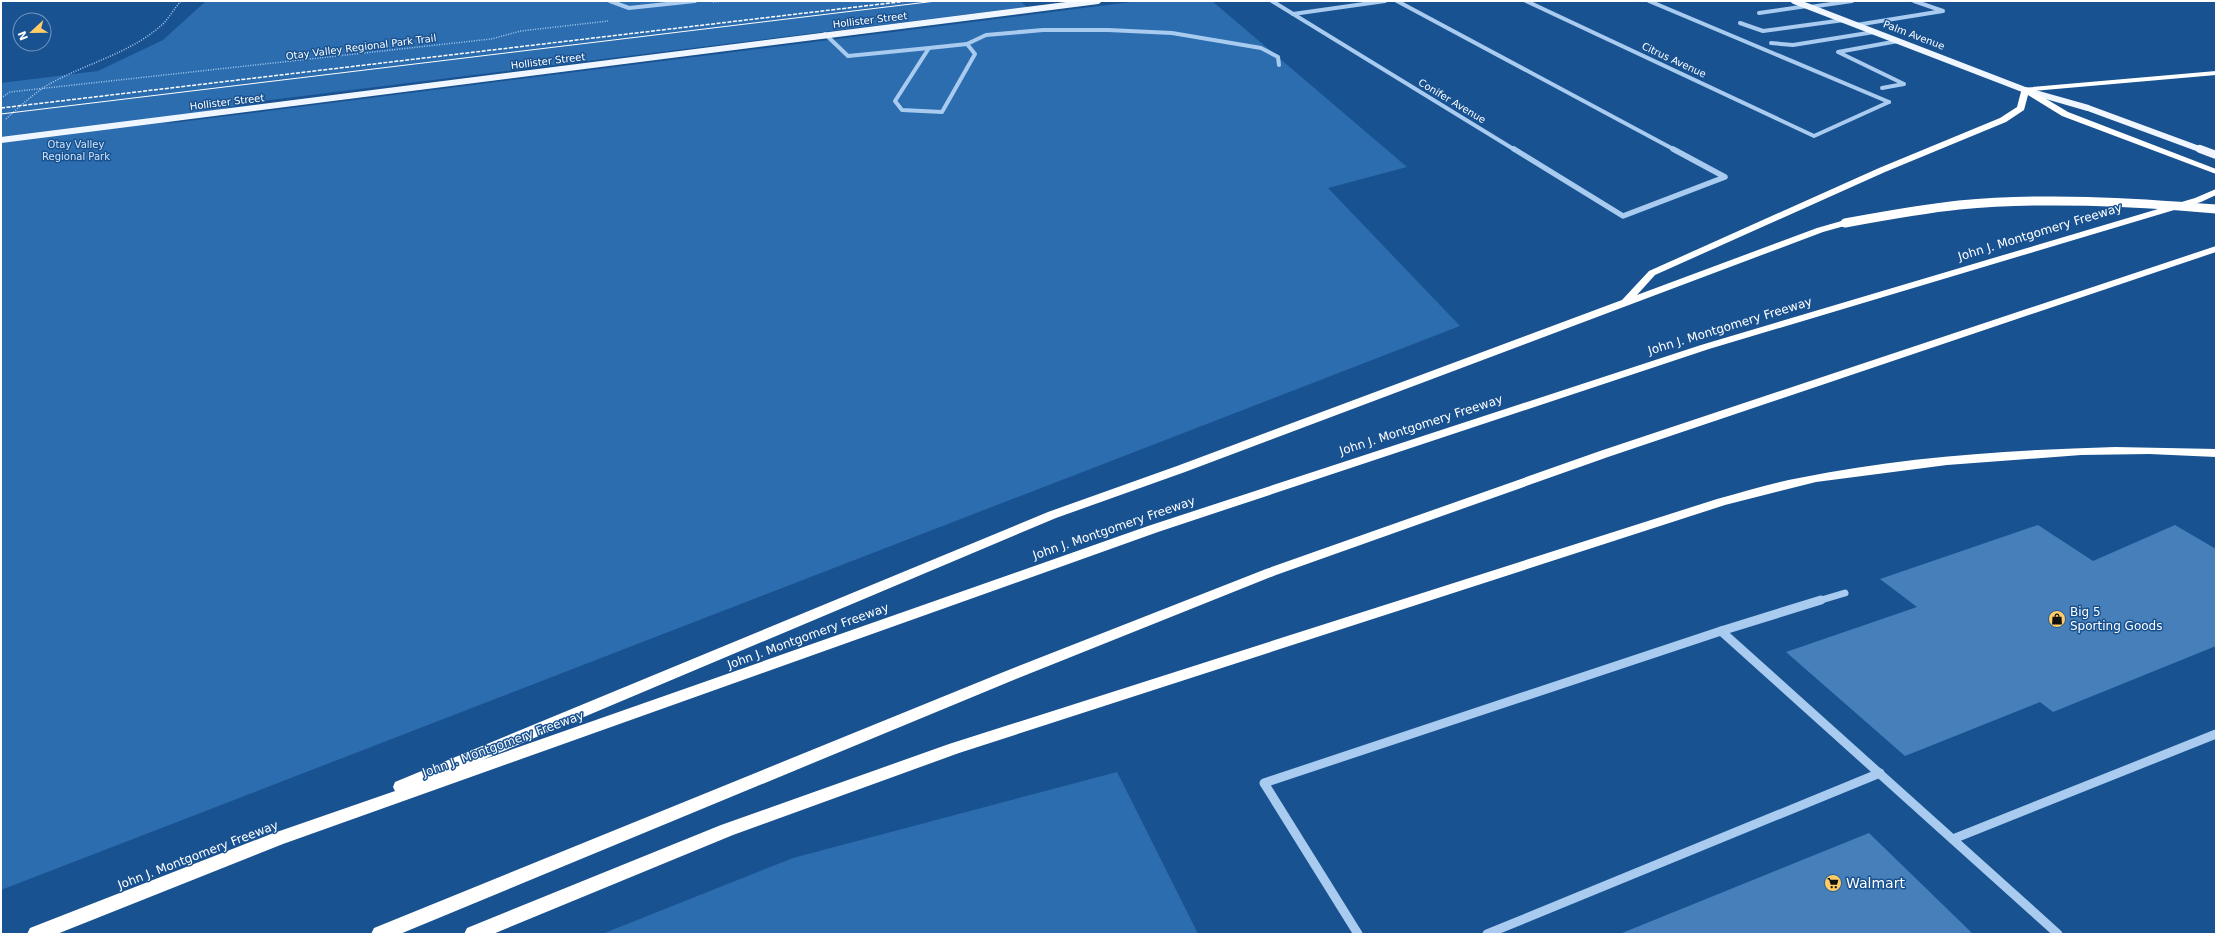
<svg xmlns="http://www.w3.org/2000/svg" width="2217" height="935" viewBox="0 0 2217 935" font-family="'DejaVu Sans',sans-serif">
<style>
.green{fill:#2c6daf}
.building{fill:#467fba}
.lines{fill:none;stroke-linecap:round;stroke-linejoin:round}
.path{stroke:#a8cbef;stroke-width:1.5;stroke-dasharray:1 1.5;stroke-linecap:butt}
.minor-far3{stroke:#a8cbef;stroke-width:4}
.minor-far2{stroke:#a8cbef;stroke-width:5.5}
.minor-far1{stroke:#a8cbef;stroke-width:7}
.minor{stroke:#a8cbef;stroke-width:9}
.major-far1{stroke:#f0f6ff;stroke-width:6}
.major{stroke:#f0f6ff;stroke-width:8}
.highway{fill:#fff;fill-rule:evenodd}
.tram{stroke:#fff;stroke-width:1}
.rail{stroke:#fff;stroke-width:1.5;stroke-dasharray:4 1.5;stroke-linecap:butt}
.highway-bridge{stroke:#fff;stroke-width:9}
.labels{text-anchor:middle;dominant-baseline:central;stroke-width:3;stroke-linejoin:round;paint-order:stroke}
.far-street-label{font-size:10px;fill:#fff;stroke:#195291}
.far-park-label{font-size:10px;fill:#cee4fb;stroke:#195291}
.street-label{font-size:12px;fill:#fff;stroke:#195291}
.poi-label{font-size:12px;fill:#fff;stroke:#195291;text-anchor:start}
.near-poi-label{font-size:14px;fill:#fff;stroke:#195291;text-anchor:start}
</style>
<rect width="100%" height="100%" fill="#195291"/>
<g class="green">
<polygon points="206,1 1020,1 1027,7 246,103 164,124 1139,1 1212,1 1407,167 1328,188 1460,326 1,890 1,83 98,71 163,40"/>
<polygon points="1117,772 1198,934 602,934 793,858"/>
</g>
<g class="building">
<polygon points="2038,525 2093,561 2175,525 2216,549 2216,646 2053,712 2040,702 1905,756 1786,652 1917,607 1880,579"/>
<polygon points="1869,833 1973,934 1622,934 1622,933"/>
</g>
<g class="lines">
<g class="path">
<polyline points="713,2 723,1"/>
<polyline points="1,98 10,92 491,39 521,31 608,21"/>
<path d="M6,119C19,107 31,96 46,86C85,63 131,54 164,23C170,16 175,8 181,1"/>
</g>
<g class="minor-far3">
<polyline points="610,1 629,8 695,1"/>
<polyline points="1272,1 1515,150"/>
<polyline points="1397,1 1675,150"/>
<polyline points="1526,1 1814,136 1889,102"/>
<polyline points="1649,1 1889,102"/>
<polyline points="1810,7 1852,1"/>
<polyline points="1759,13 1807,6"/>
<polyline points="1293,14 1385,1"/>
<polyline points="1740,23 1763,31 1844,20"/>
<polyline points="1856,25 1943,11 1914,1"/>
<polyline points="825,34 848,56 929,48"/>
<polyline points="1771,43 1793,45 1874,32"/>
<polygon points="967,44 975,54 942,112 902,110 895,101 929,48"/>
<polyline points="967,44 986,35 1043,30 1108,30 1172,33 1261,48 1278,57 1279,65"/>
<polyline points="1882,88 1904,84 1838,52 1898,41"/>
</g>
<polyline class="minor-far2" points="1514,149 1623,216 1725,177 1673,149"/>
<polyline class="minor-far1" points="1818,601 1845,593"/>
<g class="minor">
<polyline points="1721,631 2058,934"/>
<polyline points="1953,839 2216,734"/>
<polyline points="1358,934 1264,783 1721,631 1821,600"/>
<polyline points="1487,934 1880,773"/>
</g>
<g class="major-far1">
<polyline points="1794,1 2025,90 2088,108 2202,150"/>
<polyline points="1,140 1098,1"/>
</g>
<polyline class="major" points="2200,149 2216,155"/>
<g class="highway">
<polygon points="2216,71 2216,75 2033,91 2068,112 2216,169 2216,174 2062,116 2028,95 2024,110 2006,122 1885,172 1655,275 1637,295 1817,228 1845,220 1848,221 1848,225 1823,232 1185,472 1056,518 482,760 1148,526 1701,345 2195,198 2216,189 2216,195 2201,202 1709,349 1158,532 283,844 57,934 27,934 30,928 271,834 395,791 393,787 395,782 1048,512 1177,466 1622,300 1649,271 1879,168 2000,118 2017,107 2022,88"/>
<polygon points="2216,246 2216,252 1608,457 1276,575 1016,679 400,934 371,934 374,928 1006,671 1266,569 1600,451"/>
<path d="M2115,447L2216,449V457L2149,454L2081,455L1947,465L1816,482L1725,505L959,753L733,835L493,934H464L467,928L721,825L949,744L1717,499C1744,492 1771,483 1799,478C1902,457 2009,450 2115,447Z"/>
</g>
<polyline class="tram" points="1,114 936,1"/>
<polyline class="rail" points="1,108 907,1"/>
<path class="highway-bridge" d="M1845,223C1883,216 1921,209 1959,205C2044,197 2131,202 2216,209"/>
</g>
<defs>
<g id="shop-disc" transform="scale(0.9)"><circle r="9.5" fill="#fc6" stroke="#195291"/><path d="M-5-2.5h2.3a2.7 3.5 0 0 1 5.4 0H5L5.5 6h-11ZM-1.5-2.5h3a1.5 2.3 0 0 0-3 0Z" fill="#111"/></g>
<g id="supermarket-disc" transform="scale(0.9)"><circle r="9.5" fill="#fc6" stroke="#195291"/><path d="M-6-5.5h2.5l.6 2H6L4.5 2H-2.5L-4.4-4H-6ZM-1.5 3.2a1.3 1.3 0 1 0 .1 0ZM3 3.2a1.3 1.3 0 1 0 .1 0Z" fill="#111"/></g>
</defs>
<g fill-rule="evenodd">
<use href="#shop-disc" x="2057" y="619"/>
<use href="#supermarket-disc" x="1833" y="883"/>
</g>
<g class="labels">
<g class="far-street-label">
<text transform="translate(870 20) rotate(-7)">Hollister Street</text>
<text transform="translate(1914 35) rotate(21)">Palm Avenue</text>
<text transform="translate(361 47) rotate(-7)">Otay Valley Regional Park Trail</text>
<text transform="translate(1674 60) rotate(25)">Citrus Avenue</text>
<text transform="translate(548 61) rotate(-7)">Hollister Street</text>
<text transform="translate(1452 101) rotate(31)">Conifer Avenue</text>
<text transform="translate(227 102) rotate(-7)">Hollister Street</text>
</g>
<g class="far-park-label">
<text x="76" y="144">Otay Valley<tspan x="76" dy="12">Regional Park</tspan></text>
</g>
<g class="street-label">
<text transform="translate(2040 232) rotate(-17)">John J. Montgomery Freeway</text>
<text transform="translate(1730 326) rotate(-17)">John J. Montgomery Freeway</text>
<text transform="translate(1421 425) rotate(-18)">John J. Montgomery Freeway</text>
<text transform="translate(1114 528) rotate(-19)">John J. Montgomery Freeway</text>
<text transform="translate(808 636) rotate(-20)">John J. Montgomery Freeway</text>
<text transform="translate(503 744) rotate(-20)">John J. Montgomery Freeway</text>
<text transform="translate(198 855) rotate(-21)">John J. Montgomery Freeway</text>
</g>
<g class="poi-label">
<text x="2070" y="612">Big 5<tspan x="2070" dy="14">Sporting Goods</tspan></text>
</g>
<g class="near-poi-label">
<text x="1846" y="883">Walmart</text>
</g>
</g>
<rect width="2217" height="935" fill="none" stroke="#ffffff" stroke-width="4"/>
<g transform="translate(32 32) rotate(248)"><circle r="19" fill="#195291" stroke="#7597bd"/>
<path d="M0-3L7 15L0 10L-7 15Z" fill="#ffcc66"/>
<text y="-6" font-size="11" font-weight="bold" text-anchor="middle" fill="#ffffff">N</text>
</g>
</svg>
